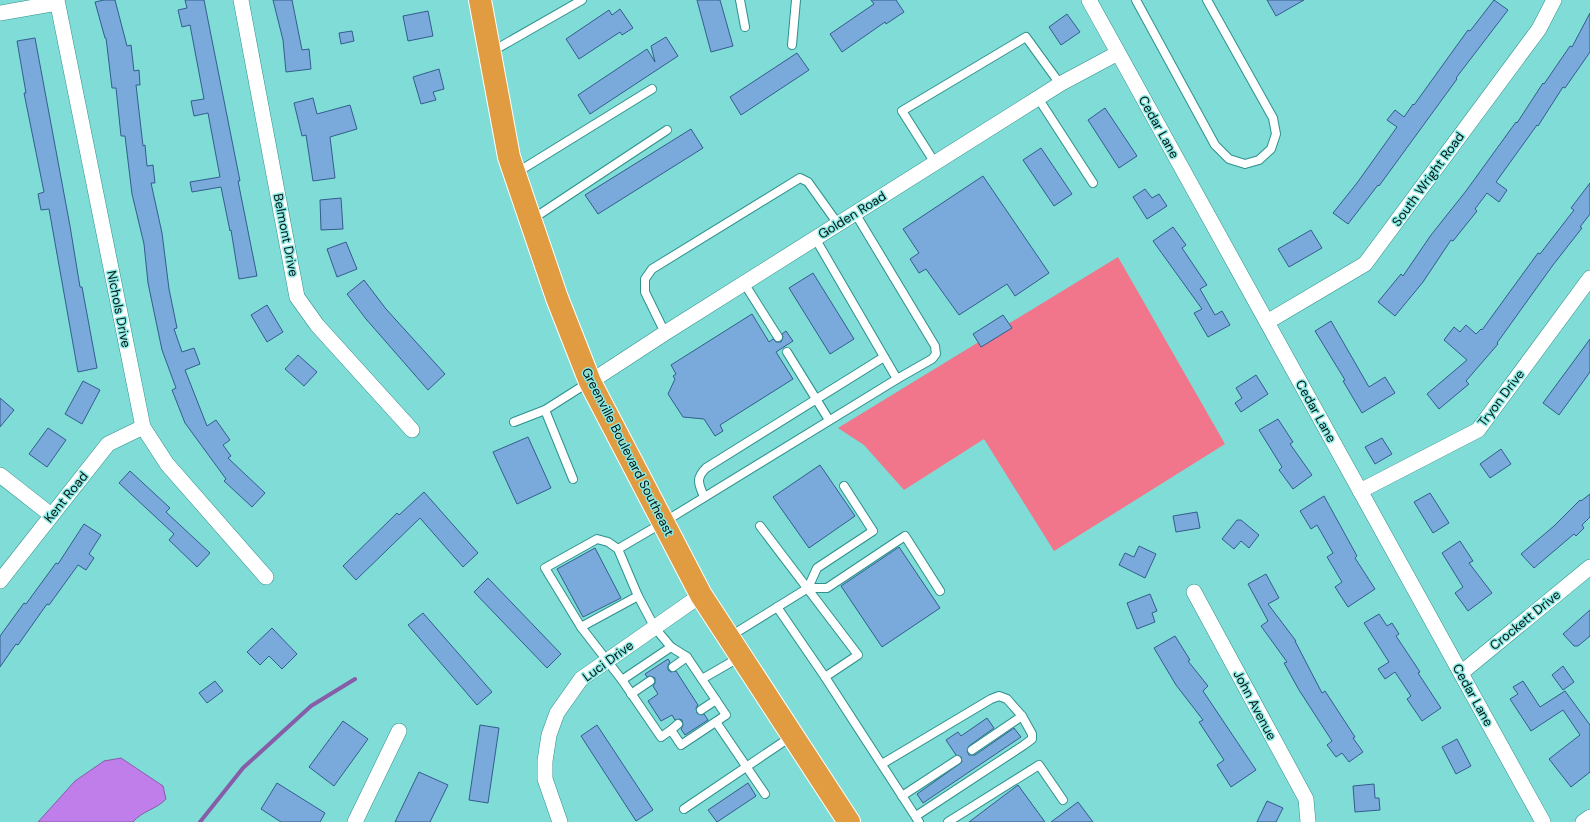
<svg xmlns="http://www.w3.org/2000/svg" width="1590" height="822" viewBox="0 0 1590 822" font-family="'DM Sans',sans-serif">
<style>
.green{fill:#f1768b}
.water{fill:#bf7ee9;stroke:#865ea8}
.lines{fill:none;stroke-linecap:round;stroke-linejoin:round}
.stream{stroke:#865ea8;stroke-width:4}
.building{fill:#7aa9db;stroke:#325e8c}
.lane-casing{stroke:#2e918d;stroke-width:10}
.street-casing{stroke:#2e918d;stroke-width:16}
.highway-casing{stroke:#fff;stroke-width:24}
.lane{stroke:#fff;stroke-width:8}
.street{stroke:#fff;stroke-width:15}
.highway{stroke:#e19c41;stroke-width:22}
.labels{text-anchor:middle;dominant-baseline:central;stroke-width:3;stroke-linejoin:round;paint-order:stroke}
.street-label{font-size:13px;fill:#011211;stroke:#8ce9e3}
</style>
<rect width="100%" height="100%" fill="#7fdcd6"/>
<polygon class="green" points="1118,257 1225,444 1054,551 984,439 904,490 864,445 838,428"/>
<path class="water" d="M121,758L163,786L166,799C157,809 142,811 133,822H38L75,781L104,761Z"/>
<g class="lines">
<polyline class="stream" points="200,822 243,768 311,706 355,679"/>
</g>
<g class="building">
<polygon points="104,0 115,0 127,46 131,45 134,71 139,70 140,85 136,85 143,146 145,145 147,166 153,165 155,183 151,183 162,233 169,289 177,328 174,329 182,352 194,348 200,364 185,370 207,426 216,420 230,440 223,445 231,456 228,458 265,493 252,507 224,481 226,479 185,423 172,390 176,388 162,350 148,283 144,244 132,194 125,136 121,136 116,88 112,88 106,38 105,38 95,2"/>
<polygon points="185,0 204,0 240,181 238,181 257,276 239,279 231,230 230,231 221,187 192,192 190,182 220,177 208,113 194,116 191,101 204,99 190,25 182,27 178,10 187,8"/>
<polygon points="273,0 292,0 302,50 309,49 311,69 286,72 283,40"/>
<polygon points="697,0 720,0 733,46 711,52"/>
<polygon points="871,0 896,0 904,12 886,24 885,22 842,52 830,34 874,4"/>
<polygon points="1267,0 1304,0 1276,16"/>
<polygon points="1494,0 1508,10 1456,78 1457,79 1379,186 1378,185 1348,224 1333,213 1357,183 1397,127 1387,120 1395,110 1404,117 1413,104 1414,105 1468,30 1470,31"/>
<polygon points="620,9 633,28 622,35 620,32 579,59 566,39 609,10 612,15"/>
<polygon points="428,11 433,36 408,41 403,16"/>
<polygon points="1590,13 1590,52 1565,88 1563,87 1538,126 1537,125 1496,182 1507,190 1499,202 1487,193 1475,209 1477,211 1453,241 1451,240 1423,282 1395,316 1378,302 1401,274 1403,276 1431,235 1466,191 1516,122 1517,123 1543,83 1544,84 1570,46 1572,47"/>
<polygon points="1067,14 1080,32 1061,45 1049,27"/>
<polygon points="352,31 354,41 341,44 339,33"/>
<polygon points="666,37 678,56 590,114 578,95 647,49 655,62 651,46"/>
<polygon points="35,38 70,226 80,287 82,287 97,368 78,372 49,209 41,210 38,194 44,192 24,93 26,93 17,41"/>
<polygon points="797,53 809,70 741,115 730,97"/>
<polygon points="439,69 444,89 433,92 436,100 421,104 413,77"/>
<polygon points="313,98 317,114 350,105 357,129 330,137 335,178 313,181 306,135 302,136 294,103"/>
<polygon points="1105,108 1137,156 1119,168 1088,120"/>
<polygon points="691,129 703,148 598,214 585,195"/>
<polygon points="1041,148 1072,194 1054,206 1023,160"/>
<polygon points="983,176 1049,273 1015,296 1007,284 959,315 926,269 919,273 910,259 919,253 903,229"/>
<polygon points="1590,183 1590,214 1580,227 1582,228 1553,265 1497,343 1498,344 1466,381 1469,384 1439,409 1427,394 1467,360 1444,340 1454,327 1460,332 1466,325 1476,334 1481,329 1482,330 1538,253 1540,254 1574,210 1571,208"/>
<polygon points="1145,189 1152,198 1159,194 1167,206 1147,219 1133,197"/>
<polygon points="341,198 343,229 321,230 320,200"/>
<polygon points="1173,227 1186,245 1182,248 1207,285 1200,289 1215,315 1222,311 1230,325 1208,337 1194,313 1202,309 1153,241"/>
<polygon points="1311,230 1322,248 1289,267 1278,249"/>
<polygon points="346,242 357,269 337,277 327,249"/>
<polygon points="813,273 854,339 830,354 789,288"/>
<polygon points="364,280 386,309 445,374 428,390 366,319 347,294"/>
<polygon points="267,305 283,332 267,342 251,315"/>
<polygon points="752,314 769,342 773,339 776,342 781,342 783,337 782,334 786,331 793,341 776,352 793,379 720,425 723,431 715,436 704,419 683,417 668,394 675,379 673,376 676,374 671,365"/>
<polygon points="1003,315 1012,328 981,347 973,334"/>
<polygon points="1331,321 1369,387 1385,377 1395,393 1362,413 1343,381 1345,380 1315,331"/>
<polygon points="1590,339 1590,372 1559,415 1543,403"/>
<polygon points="298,355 317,372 304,386 285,369"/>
<polygon points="1256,375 1268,394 1241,412 1235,403 1242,398 1236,388"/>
<polygon points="83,381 100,390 82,424 65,414"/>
<polygon points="0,398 14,410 0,427"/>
<polygon points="1278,419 1293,442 1290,444 1312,475 1293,489 1279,470 1282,467 1259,430"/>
<polygon points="48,428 66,440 47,467 29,454"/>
<polygon points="528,437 551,488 517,504 493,452"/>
<polygon points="1382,438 1392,454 1375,464 1365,447"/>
<polygon points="1501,449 1511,464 1490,478 1480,464"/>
<polygon points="820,465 855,516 809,548 773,497"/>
<polygon points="130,471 170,508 166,512 210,553 197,567 169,540 174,534 119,483"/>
<polygon points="424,492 478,553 463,567 420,518 356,580 343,566 397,513 399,515"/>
<polygon points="1430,493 1449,523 1433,533 1414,502"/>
<polygon points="1590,494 1590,517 1582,525 1584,528 1576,536 1574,534 1534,568 1521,554 1554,526 1580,500 1581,501"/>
<polygon points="1324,496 1357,556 1355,558 1375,589 1348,607 1335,587 1342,582 1327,557 1333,553 1317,525 1311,529 1300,511"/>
<polygon points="1197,512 1200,528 1176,532 1173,516"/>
<polygon points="1237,520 1241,520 1259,535 1249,548 1241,541 1234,549 1222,539"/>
<polygon points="84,524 101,535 89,554 94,558 86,570 78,565 49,605 47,604 18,645 16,644 0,667 0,636 24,603 26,604 56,563 58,564"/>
<polygon points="1460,541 1473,561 1469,563 1492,593 1468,611 1455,593 1463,587 1442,553"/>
<polygon points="1139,546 1156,554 1145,578 1119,565 1125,553 1134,557"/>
<polygon points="899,547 940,608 882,647 841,586"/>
<polygon points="595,548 621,598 583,617 557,569"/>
<polygon points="1266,574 1279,598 1268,604 1296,641 1295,641 1322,693 1325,691 1355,737 1353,738 1363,752 1349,762 1342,753 1336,757 1327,745 1332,741 1299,690 1284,663 1287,662 1261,626 1268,621 1248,584"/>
<polygon points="488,578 561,654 547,668 474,592"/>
<polygon points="1150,594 1157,611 1152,613 1155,622 1137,629 1127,603"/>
<polygon points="1590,610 1590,636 1578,646 1574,646 1563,634"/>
<polygon points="423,613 492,692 477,705 408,625"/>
<polygon points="1379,614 1387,626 1392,623 1399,634 1396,636 1420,672 1418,673 1441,708 1422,721 1407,699 1411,696 1395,672 1385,679 1378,669 1389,662 1364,623"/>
<polygon points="272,628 297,654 282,669 269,656 260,665 247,652"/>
<polygon points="1175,636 1190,660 1188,661 1208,686 1203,691 1256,770 1231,787 1217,765 1224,760 1199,722 1203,720 1176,685 1154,648"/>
<polygon points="668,659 670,662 668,665 668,670 671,672 676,671 698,705 696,708 697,713 701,715 704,714 708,720 685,735 681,729 683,725 682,720 679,719 675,720 672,715 661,721 648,701 658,694 653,686 655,683 655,678 650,676 647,677 645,674"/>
<polygon points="1563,666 1574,682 1563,690 1552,675"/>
<polygon points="215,681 223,691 207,703 199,693"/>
<polygon points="1523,681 1540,707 1565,691 1590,725 1590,772 1571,787 1549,759 1580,735 1563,710 1531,731 1510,699 1518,694 1513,687"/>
<polygon points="987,718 994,728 969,746 967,751 969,755 975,755 1014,728 1021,737 923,803 917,794 962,762 961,757 956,755 946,740 958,732 961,736"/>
<polygon points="343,721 368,739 334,786 309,767"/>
<polygon points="480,725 499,728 488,803 469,800"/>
<polygon points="597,725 653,810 636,821 581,736"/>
<polygon points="1457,739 1471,766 1456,774 1442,747"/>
<polygon points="419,772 448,785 430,822 395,822"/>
<polygon points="277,783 325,813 320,822 281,822 261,809"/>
<polygon points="748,783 756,796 717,822 708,810"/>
<polygon points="1374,784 1375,798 1379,798 1380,810 1355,812 1353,786"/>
<polygon points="1018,785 1045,822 969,822"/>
<polygon points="1267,801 1283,808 1276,822 1257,822"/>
<polygon points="1078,802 1093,822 1051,822"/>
</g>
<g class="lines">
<g class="lane-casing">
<g id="lane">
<polyline points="740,0 745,27"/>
<polyline points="1136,0 1215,145 1229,159 1245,164 1259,160 1271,149 1276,134 1273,118 1207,0"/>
<polyline points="792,45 796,0"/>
<polyline points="491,52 582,0"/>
<polyline points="1038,98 1093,183"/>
<polyline points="935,163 902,111 1026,37 1060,84"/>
<polyline points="516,173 652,89"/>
<polyline points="531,220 667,130"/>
<polyline points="815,238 897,379 932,359 936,354 935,346 855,213"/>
<polyline points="744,283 778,337"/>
<polyline points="665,333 645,292 645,279 652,269 800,178 808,182 838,224"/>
<polyline points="787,352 829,420"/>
<polyline points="514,422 545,410"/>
<polyline points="573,479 545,410 589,382"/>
<path d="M704,497C699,484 695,479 706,468L884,357"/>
<polyline points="760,526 858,655 825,677"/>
<polyline points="618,549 608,542 597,539 545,568 581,627 638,596"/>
<polyline points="808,588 817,568 873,531 844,486"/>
<polyline points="777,607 825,677 919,822"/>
<polyline points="581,627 622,680 661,737 671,730 681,745 726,715 687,657 671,647"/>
<polyline points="729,637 808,588 827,588 905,536 940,591"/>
<polyline points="673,667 687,657"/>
<polyline points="702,679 740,657"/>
<polyline points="622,680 671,647 655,628 638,596 618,549 664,522 897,379"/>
<polyline points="631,694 650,681"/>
<polyline points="701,710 716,700"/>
<polyline points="716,722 765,794"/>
<polyline points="671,730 678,724"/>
<polyline points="882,764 991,699 999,696 1007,699 1022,716 972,750"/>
<polyline points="902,796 957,760"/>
<polyline points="684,809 792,736"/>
<polyline points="916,816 1024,745 1032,739 1032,734 1022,716"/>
<polyline points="948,822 1039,765 1063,800"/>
</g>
</g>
<g class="street-casing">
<g id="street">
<polyline points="57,0 143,427 167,464 266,577"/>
<polyline points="241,0 297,297 317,325 412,430"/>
<polyline points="1089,0 1543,822"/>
<polyline points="0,13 57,3"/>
<polyline points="1267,322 1365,264 1539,29 1554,0"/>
<polyline points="590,382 665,333 1038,98 1060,84 1118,53"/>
<polyline points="0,475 51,515"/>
<polyline points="1360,491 1478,430 1590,278"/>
<polyline points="0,581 108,444 143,427"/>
<polyline points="1194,592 1306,799 1308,822"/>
<polyline points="1461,673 1590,567"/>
<polyline points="355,822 399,731"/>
<polyline points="560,822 545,779 545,761 549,735 557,713 581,679 701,595"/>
<polyline points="1583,822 1590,817"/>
</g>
</g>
<g class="highway-casing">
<polyline id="highway" points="480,0 509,157 557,298 590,382 701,595 849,822"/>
</g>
<use href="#lane" class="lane"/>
<use href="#street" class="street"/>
<use href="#highway" class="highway"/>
</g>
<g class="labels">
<g class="street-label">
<text transform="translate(1159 127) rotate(61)">Cedar Lane</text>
<text transform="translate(1428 179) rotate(-54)">South Wright Road</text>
<text transform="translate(852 215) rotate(-32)">Golden Road</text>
<text transform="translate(286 235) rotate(79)">Belmont Drive</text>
<text transform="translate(119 309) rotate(79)">Nichols Drive</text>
<text transform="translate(1501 398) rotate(-53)">Tryon Drive</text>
<text transform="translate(1316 411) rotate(61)">Cedar Lane</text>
<text transform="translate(628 452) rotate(63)">Greenville Boulevard Southeast</text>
<text transform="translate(66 497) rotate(-51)">Kent Road</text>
<text transform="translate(1525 620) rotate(-39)">Crockett Drive</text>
<text transform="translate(608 661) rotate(-36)">Luci Drive</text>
<text transform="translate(1473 695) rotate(61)">Cedar Lane</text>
<text transform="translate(1255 705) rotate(62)">John Avenue</text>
</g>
</g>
</svg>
